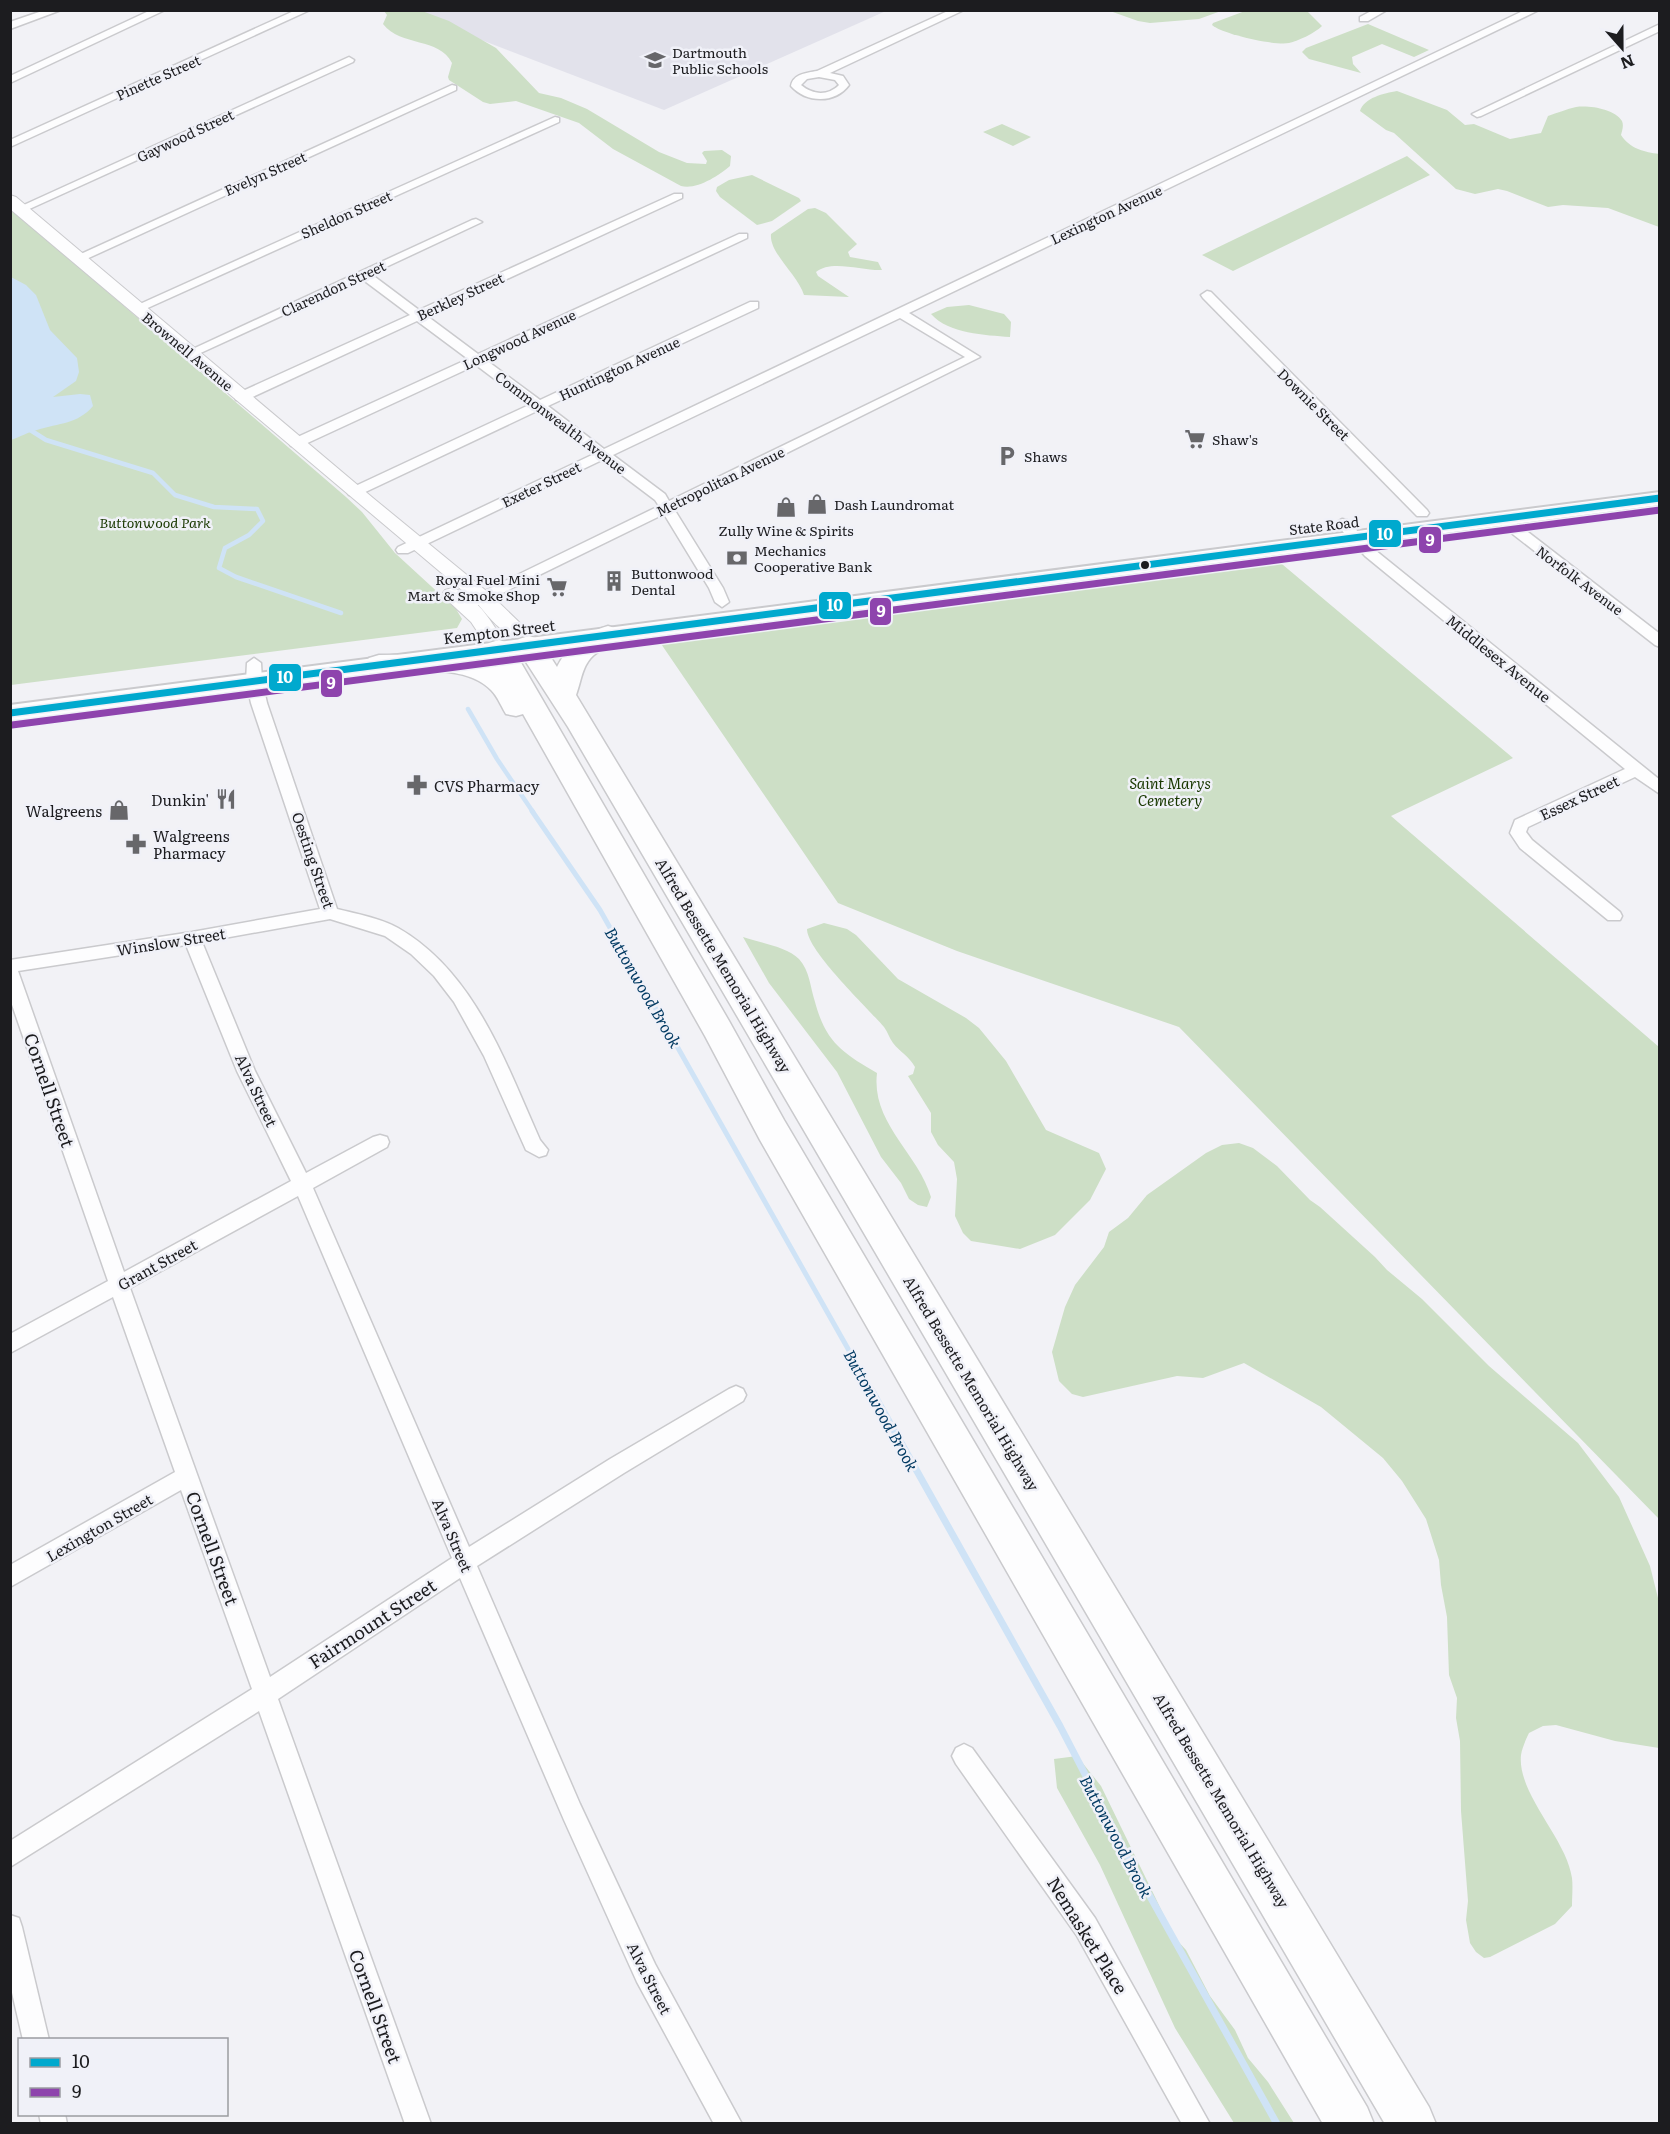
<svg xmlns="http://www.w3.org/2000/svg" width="1670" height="2134" viewBox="0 0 1670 2134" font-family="Literata,serif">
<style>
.built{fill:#e2e2eb}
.green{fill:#cddfc6}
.water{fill:#cfe3f6}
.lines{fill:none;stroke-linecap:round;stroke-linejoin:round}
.stream-far2{stroke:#cfe3f6;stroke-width:4.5}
.stream-far1{stroke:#cfe3f6;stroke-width:5}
.stream{stroke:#cfe3f6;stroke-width:7}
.minor-casing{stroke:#cacacd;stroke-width:3}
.secondary-casing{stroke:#cacacd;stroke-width:2}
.primary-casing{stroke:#cacacd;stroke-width:4}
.motorway-casing{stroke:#cacacd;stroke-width:3}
.minor{fill:#fdfdfe;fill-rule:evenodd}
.secondary{fill:#fdfdfe;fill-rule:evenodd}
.primary{fill:#fdfdfe;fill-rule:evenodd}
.motorway{fill:#fdfdfe;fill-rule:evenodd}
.bus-1-casing{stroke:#f0f1f8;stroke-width:10}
.bus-2-casing{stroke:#f0f1f8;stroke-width:10}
.bus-1{stroke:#00a9ce;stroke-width:7}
.bus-2{stroke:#8e44ad;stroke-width:7}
.bus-dot{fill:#1c1c1f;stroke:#f0f1f8;stroke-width:2}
.labels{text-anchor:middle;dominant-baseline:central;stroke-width:5;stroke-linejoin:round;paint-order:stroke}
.far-poi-label{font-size:14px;fill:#1c1c1f;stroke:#f0f1f8;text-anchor:start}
.far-street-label{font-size:14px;fill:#1c1c1f;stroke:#f0f1f8}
.far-park-label{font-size:14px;font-style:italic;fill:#1a3902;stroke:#f0f1f8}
.street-label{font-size:15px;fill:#1c1c1f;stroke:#f0f1f8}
.park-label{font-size:15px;font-style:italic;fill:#1a3902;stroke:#f0f1f8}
.poi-label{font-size:15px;fill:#1c1c1f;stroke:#f0f1f8;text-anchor:start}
.water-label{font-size:16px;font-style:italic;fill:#033b63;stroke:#f0f1f8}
.near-street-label{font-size:18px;fill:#1c1c1f;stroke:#f0f1f8}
.line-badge{stroke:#f0f1f8;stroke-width:2}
.badge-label{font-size:16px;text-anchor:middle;font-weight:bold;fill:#fff}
</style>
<rect width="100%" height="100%" fill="#f2f2f6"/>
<polygon class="built" points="406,11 886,11 664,110"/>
<g class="green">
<path d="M384,11H422L449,21L496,48L539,93L561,98L587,109L659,152L687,163L706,164L707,161L702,153L704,151L722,150L731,156L730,166C718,176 697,190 681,186L613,149L579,123L516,101L490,104L483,102L449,80L448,77L452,63C439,37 401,47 383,24L387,15Z"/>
<polygon points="1110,11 1221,11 1199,19 1150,23 1138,21"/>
<path d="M1307,11L1322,26C1315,33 1298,41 1289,43C1275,46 1222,34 1212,25L1213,23L1245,11Z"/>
<polygon points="1368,24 1429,50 1414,57 1382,44 1352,57 1353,64 1361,73 1309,59 1302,52 1306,48"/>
<path d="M1397,91L1447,110L1465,125L1474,124L1510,139L1541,133L1548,116C1557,113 1567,109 1576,107C1589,105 1615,109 1622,121C1624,126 1622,131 1621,135C1630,149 1645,152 1659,154V227L1608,208L1563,205L1548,207L1507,191L1498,189L1475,194L1456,189L1394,133L1386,130L1360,111C1364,98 1384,93 1397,91Z"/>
<polygon points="1002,124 1031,137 1013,146 983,132"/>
<polygon points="1407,156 1430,175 1233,271 1202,255"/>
<polygon points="752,175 799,198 801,201 772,221 757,225 720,197 716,191 717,187 729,180"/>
<polygon points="10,208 346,497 362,512 395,553 456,609 462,619 457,628 11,685"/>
<path d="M815,208L826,213L857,244L848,252L850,257L878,262L882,270C863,271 831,259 816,272L818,276L849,297L804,295C798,275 769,253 771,234L808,209Z"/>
<path d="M969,305L1004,314L1011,322L1010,337C985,335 949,334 931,314L947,307Z"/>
<polygon points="1270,554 1513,758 1391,816 1659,1047 1659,1519 1179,1027 957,951 838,903 655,635"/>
<path d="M824,923L847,929L856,935L898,979L966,1018L979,1028L1006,1061L1046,1130L1099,1153L1106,1169L1090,1200L1055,1235L1020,1249L971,1241L963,1233L955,1216L957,1179L954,1162L938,1145L931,1132V1113L908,1076L913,1074L915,1067C909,1056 900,1052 893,1043C889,1038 888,1032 884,1027C868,1008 807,951 807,929Z"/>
<path d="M743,937C760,943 786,946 799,959C810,971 810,987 815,1002C826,1043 843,1053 877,1073C871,1123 918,1153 931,1197L927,1207L918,1205L909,1199L901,1183L881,1157L837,1072L769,983Z"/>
<path d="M1239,1143L1253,1148L1277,1166L1310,1200L1320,1207L1375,1257L1387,1270L1422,1299L1489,1366L1578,1443L1619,1497L1650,1566L1659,1602V1748L1615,1741L1556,1725L1543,1726L1529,1733C1526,1739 1522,1748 1521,1755C1517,1794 1567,1839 1572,1878C1573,1887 1572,1897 1572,1906L1555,1924L1490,1957L1484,1958L1476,1952L1470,1943L1466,1920L1468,1901L1461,1811L1460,1741L1456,1718L1457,1698L1449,1675L1447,1617L1441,1585L1439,1560L1426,1519L1402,1481L1383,1458L1321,1407L1244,1363L1203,1378L1177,1376L1083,1397L1072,1394L1059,1381L1052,1352L1065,1307L1075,1285L1104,1247L1109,1232L1128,1218L1147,1195L1206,1153L1222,1145Z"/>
<polygon points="1077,1756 1101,1786 1175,1938 1186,1950 1210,1996 1235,2030 1248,2058 1268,2082 1294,2123 1234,2123 1175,2028 1100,1865 1057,1788 1054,1759"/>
</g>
<path class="water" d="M11,277L26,285L36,295L50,330L77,358L79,372L76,381L53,397L80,394L90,395L93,406C78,424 59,423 37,430C28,432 20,437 11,440Z"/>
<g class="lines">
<g class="stream-far2">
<polyline points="27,428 46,440 153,473 175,495 214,507 257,509 263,521 249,535 225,548 219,568 236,577 341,613"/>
<polyline points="468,709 497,759 533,812"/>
</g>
<polyline class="stream-far1" points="532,811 600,910 873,1393"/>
<polyline class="stream" points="872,1391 1060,1726 1128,1857 1277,2124"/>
<g class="minor-casing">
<g id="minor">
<polygon points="45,10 61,10 10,29 10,22"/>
<polygon points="151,10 165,10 10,83 10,76"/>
<polygon points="296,10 310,10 10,147 10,140"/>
<path d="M950,10H964L830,73L843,76L849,85C835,104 806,103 791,86C793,74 806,73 817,71ZM819,77L835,80L839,85C828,96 813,95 801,85L807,79Z"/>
<polygon points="1373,10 1387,10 1368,21 1360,21 1360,17"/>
<path d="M1525,10H1539L909,313L980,357L674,509L723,588L729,602L722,607L715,602L709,588L664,514L474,607H464L462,604L464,601L659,506L655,500L602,460L408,553H398L396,550L398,547L594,454L537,411L359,495H349L347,492L349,489L529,405L476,365L301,446H291L289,443L291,440L468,359L417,321L246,400H236L235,397L236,394L410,315L362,279L194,356L190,357L184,353L472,220L476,219L482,222L371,274L419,310L674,194H682V198L427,316L478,354L739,234H747V238L486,360L540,400L750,302H758V308L548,406L604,449ZM900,318L965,357L669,501L665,494L613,455Z"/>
<polygon points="1660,24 1660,31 1481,116 1477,117 1472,114"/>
<polygon points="349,57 354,60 353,62 25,211 21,212 15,209"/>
<polygon points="452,85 456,86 456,90 82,261 78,262 72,258"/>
<polygon points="555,117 559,118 559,122 141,311 133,311 131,308"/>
<polygon points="1207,291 1211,292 1427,510 1429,513 1427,516 1417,516 1203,298 1201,295"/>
<polygon points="1501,514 1506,515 1660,634 1660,647 1655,645 1496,521 1494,518"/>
<polygon points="1342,519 1347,520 1375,550 1660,780 1660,794 1635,777 1528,827 1526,832 1532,840 1620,912 1622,916 1620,920 1608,920 1520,848 1510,833 1515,820 1625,769 1365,556 1335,523"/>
<path d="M254,658L261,663L262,681L267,703L337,909C357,914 380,918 398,928C475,972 506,1064 540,1140L548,1150L546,1155L539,1157L526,1150L484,1056L454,1002L434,976L411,954L385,936L330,919L202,942L255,1071L306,1173L373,1137L380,1135L387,1137L389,1142L387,1147L313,1188L469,1547L610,1459L729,1389L736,1386L743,1389L746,1395L743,1401L624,1473L477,1566L580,1804L655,1964L742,2124H714L637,1982L564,1820L460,1578L278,1699L431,2124H405L259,1711L10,1867V1841L252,1689L181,1490L10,1587V1565L175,1472L113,1297L10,1353V1334L108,1281L10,999V960L192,932L320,909L251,703L246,681L247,663ZM186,945L237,1071L291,1181L124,1272L18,971ZM298,1196L452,1558L270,1677L130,1288Z"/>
<polygon points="964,1744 972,1748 1095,1918 1210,2124 1182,2124 1077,1936 956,1764 952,1756 956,1748"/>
<polygon points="10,1915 19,1918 22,1927 49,2040 23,2040 10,1984"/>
<polygon points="39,2114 65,2114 67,2124 41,2124"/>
</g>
</g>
<g class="secondary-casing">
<g id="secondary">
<path d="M10,195L16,197L373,498L490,594L521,624L524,629L521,634C503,639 488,615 476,602L10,209Z"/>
<path d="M452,588C472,593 488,616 498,632L495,637L488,639L481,637L471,622L445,598L442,594L445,590Z"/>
</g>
</g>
<g class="primary-casing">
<polygon id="primary" points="1660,492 1660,505 10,721 10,705"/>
</g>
<g class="motorway-casing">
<g id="motorway">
<path d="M608,626L618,629L621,635C616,644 606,646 598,652C582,662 582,679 576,695L1429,2107L1436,2124H1385L568,727L515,645L519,639L529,636L539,639L557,667C568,645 585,633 608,626Z"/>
<path d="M499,640L509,643L513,649L729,1021L784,1120L1367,2107L1374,2124H1323L760,1140L705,1036L523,714L516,716L506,714C501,706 498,697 491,690C464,663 414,673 379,673L369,670L365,664L369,658L379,655C419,655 458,651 496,667L485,649L489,643Z"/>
</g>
</g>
<use href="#minor" class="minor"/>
<use href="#secondary" class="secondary"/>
<use href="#primary" class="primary"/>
<use href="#motorway" class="motorway"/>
<g class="bus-1-casing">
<polyline id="bus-1" points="10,713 1660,498"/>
</g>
<g class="bus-2-casing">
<polyline id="bus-2" points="12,725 1660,510"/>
</g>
<use href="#bus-1" class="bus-1"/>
<use href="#bus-2" class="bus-2"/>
</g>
<defs>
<g id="school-bare" transform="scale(1.62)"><path d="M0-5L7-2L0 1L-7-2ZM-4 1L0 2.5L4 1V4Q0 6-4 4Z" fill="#67676a" stroke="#f0f1f8" stroke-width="2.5" paint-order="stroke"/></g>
<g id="supermarket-bare" transform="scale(1.62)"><path d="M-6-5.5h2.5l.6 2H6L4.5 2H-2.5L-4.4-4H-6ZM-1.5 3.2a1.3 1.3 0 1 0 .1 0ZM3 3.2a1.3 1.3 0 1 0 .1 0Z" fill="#67676a" stroke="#f0f1f8" stroke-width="2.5" paint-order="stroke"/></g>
<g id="parking-bare" transform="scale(1.62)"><path d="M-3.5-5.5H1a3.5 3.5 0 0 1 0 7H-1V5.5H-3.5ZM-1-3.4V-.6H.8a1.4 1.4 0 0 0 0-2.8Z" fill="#67676a" stroke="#f0f1f8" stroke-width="2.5" paint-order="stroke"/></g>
<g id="shop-bare" transform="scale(1.62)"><path d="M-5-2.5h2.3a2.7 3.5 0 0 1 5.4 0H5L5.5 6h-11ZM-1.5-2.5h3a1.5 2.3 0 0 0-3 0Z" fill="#67676a" stroke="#f0f1f8" stroke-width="2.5" paint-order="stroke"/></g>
<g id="bank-bare" transform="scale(1.62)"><path d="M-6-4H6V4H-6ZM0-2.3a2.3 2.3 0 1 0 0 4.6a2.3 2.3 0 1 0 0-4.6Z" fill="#67676a" stroke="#f0f1f8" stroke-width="2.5" paint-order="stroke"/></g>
<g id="building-bare" transform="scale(1.62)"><path d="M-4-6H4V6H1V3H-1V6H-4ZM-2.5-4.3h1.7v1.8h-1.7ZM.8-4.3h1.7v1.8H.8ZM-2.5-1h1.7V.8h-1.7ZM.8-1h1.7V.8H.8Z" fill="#67676a" stroke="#f0f1f8" stroke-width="2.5" paint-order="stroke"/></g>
<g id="pharmacy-bare" transform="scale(1.62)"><path d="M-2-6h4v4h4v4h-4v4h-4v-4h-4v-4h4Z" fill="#67676a" stroke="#f0f1f8" stroke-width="2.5" paint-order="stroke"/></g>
<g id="restaurant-bare" transform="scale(1.62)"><path d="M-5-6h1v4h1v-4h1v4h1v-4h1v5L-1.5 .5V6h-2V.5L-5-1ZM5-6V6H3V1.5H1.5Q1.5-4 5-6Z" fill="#67676a" stroke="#f0f1f8" stroke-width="2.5" paint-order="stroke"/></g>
</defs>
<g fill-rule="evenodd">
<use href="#school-bare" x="655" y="60"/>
<use href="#supermarket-bare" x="1195" y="439"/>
<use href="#parking-bare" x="1007" y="456"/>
<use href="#shop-bare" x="817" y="504"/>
<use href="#shop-bare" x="786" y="507"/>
<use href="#bank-bare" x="737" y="558"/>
<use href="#building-bare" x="614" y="581"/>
<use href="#supermarket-bare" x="557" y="587"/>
<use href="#pharmacy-bare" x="417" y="785"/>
<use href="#restaurant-bare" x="226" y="799"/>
<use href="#shop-bare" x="119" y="810"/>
<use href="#pharmacy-bare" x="136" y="844"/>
</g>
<circle class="bus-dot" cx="1145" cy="565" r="5"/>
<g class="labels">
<g class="far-poi-label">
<text x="672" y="52">Dartmouth<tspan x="672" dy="16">Public Schools</tspan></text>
<text x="1212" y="439">Shaw's</text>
<text x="1024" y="456">Shaws</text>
<text x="834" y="504">Dash Laundromat</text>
<text x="786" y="530" text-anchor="middle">Zully Wine &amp; Spirits</text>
<text x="754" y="550">Mechanics<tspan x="754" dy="16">Cooperative Bank</tspan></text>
<text x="631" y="573">Buttonwood<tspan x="631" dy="16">Dental</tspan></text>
<text x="540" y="579" text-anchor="end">Royal Fuel Mini<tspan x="540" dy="16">Mart &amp; Smoke Shop</tspan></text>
</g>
<g class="far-street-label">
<text transform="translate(158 77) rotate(-24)">Pinette Street</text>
<text transform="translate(185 135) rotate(-25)">Gaywood Street</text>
<text transform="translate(265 173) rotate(-24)">Evelyn Street</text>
<text transform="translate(346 214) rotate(-24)">Sheldon Street</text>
<text transform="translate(1106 214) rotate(-25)">Lexington Avenue</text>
<text transform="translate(333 288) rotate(-25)">Clarendon Street</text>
<text transform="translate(460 296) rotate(-25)">Berkley Street</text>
<text transform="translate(519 339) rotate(-25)">Longwood Avenue</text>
<text transform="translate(188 351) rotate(40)">Brownell Avenue</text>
<text transform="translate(619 368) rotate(-25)">Huntington Avenue</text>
<text transform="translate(1314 404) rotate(45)">Downie Street</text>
<text transform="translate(561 422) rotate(37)">Commonwealth Avenue</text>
<text transform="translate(720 481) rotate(-26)">Metropolitan Avenue</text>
<text transform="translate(541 484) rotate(-26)">Exeter Street</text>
<text transform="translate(1324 525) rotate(-7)">State Road</text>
<text transform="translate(1580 580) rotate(37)">Norfolk Avenue</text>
</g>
<g class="far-park-label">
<text x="155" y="522">Buttonwood Park</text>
</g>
<g class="street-label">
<text transform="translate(499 631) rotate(-7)">Kempton Street</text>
<text transform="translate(1499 658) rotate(39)">Middlesex Avenue</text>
<text transform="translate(1579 797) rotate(-25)">Essex Street</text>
<text transform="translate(314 860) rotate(71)">Oesting Street</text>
<text transform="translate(171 941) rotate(-9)">Winslow Street</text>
<text transform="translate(724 965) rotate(59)">Alfred Bessette Memorial Highway</text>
<text transform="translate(257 1090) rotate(65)">Alva Street</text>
<text transform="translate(157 1264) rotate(-29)">Grant Street</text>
<text transform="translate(972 1383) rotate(59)">Alfred Bessette Memorial Highway</text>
<text transform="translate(99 1527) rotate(-30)">Lexington Street</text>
<text transform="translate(453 1535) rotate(67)">Alva Street</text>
<text transform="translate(1222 1800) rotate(59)">Alfred Bessette Memorial Highway</text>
<text transform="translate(650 1978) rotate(63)">Alva Street</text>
</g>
<g class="park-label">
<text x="1170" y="782">Saint Marys<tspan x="1170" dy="17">Cemetery</tspan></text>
</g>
<g class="poi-label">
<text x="434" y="785">CVS Pharmacy</text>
<text x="209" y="799" text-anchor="end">Dunkin'</text>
<text x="102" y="810" text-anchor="end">Walgreens</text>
<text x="153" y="835">Walgreens<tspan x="153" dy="17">Pharmacy</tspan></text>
</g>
<g class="water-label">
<text transform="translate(644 987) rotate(60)">Buttonwood Brook</text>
<text transform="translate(882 1410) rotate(61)">Buttonwood Brook</text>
<text transform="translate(1117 1836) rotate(62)">Buttonwood Brook</text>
</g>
<g class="near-street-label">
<text transform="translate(50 1090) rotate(71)">Cornell Street</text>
<text transform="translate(213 1548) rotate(70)">Cornell Street</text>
<text transform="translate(372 1623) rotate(-33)">Fairmount Street</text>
<text transform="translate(1088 1935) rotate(58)">Nemasket Place</text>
<text transform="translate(376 2006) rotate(70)">Cornell Street</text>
</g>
</g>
<g class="line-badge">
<rect x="1368" y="519" width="34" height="29" rx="6" fill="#00a9ce"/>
<rect x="1418" y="526" width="24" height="28" rx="6" fill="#8e44ad"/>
<rect x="818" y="591" width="34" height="29" rx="6" fill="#00a9ce"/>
<rect x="869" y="597" width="23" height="29" rx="6" fill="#8e44ad"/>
<rect x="268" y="663" width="34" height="29" rx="6" fill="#00a9ce"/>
<rect x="320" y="669" width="23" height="29" rx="6" fill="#8e44ad"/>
</g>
<g class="badge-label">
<text x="1385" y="540">10</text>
<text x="1430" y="546">9</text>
<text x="835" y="611">10</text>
<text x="881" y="617">9</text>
<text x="285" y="683">10</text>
<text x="331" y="689">9</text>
</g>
<rect width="1670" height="2134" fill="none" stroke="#1c1c1f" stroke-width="24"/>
<rect x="18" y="2038" width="210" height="78" fill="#f0f1f8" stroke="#9b9ca1" stroke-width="1.5"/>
<rect x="30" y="2058" width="30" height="9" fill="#00a9ce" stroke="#9b9ca1" stroke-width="1.5"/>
<text x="72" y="2068" font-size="18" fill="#1c1c1f">10</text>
<rect x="30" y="2088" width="30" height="9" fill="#8e44ad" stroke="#9b9ca1" stroke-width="1.5"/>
<text x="72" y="2098" font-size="18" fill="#1c1c1f">9</text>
<g transform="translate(1622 48) rotate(159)" stroke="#f0f1f8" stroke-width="4.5" paint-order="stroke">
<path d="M0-4.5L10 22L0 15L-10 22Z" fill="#1c1c1f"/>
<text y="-9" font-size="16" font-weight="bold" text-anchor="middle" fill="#1c1c1f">N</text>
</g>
</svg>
